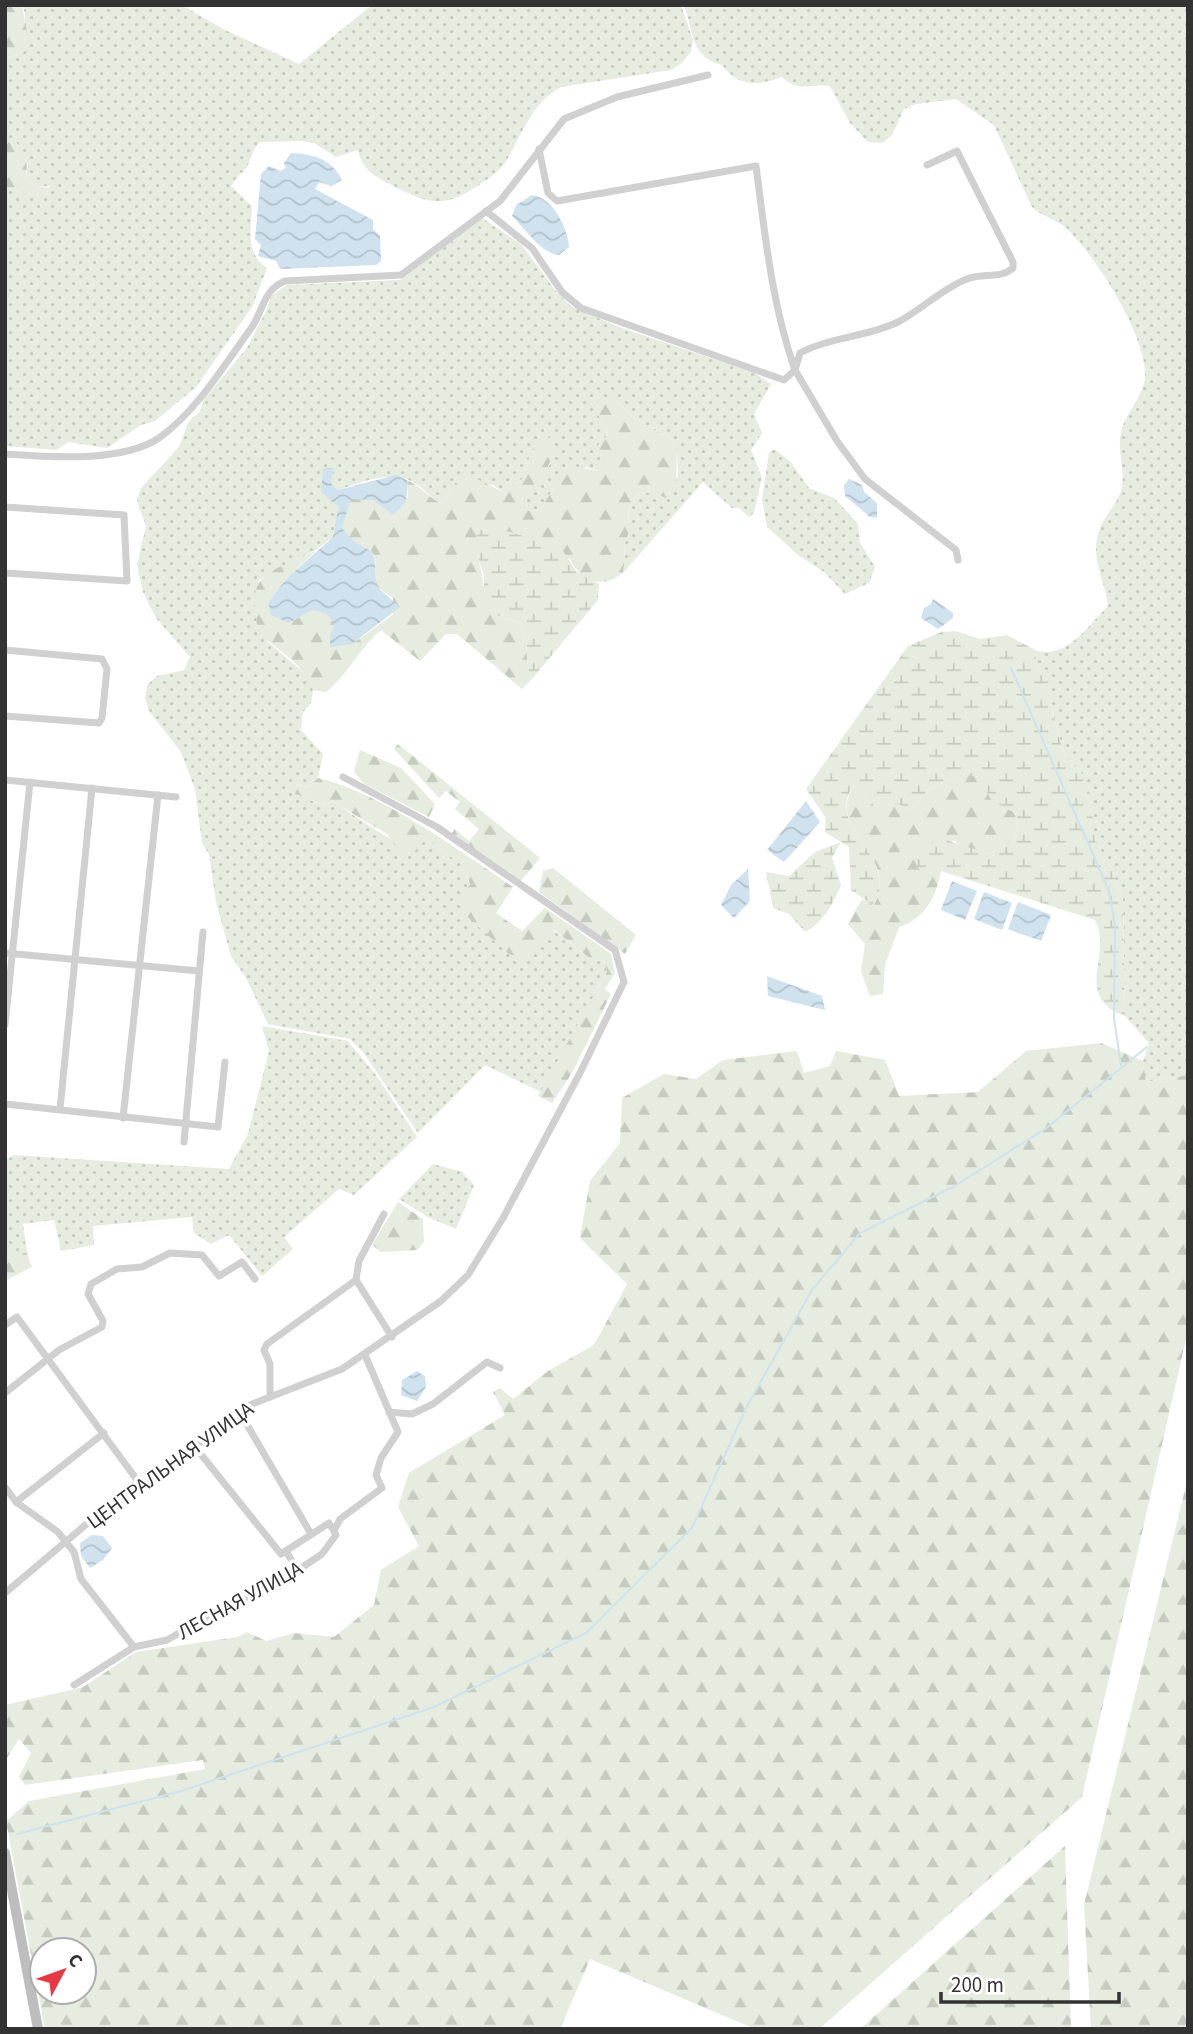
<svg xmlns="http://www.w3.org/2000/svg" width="1193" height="2034" viewBox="0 0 1193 2034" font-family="'Source Sans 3',sans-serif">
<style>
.grass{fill:url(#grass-dots)}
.forest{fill:url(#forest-firs);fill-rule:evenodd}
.wetland{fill:url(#wetland-marsh)}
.water{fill:url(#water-waves)}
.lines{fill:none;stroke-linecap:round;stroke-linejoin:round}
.stream{stroke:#cfe2ee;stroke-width:2}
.minor{stroke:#d0d0d0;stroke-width:7}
.secondary{stroke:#bdbdbd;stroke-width:10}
.labels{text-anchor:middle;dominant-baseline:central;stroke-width:7;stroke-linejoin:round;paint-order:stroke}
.street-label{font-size:21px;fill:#333;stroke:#fff}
</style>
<defs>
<pattern id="grass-dots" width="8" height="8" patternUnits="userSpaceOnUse" patternTransform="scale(1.75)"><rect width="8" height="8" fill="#e6ecdf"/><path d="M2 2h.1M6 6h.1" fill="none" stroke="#c6cbc0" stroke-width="1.8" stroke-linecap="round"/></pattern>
<pattern id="forest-firs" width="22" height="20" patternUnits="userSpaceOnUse" patternTransform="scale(1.75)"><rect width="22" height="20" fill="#e6ecdf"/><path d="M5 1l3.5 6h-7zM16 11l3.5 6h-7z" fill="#c6cbc0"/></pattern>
<pattern id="wetland-marsh" width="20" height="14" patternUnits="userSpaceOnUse" patternTransform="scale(1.75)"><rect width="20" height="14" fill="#e6ecdf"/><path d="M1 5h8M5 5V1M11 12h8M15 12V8" fill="none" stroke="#c6cbc0"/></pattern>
<pattern id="water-waves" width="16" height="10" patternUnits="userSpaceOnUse" patternTransform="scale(1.75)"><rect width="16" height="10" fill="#cfe2ee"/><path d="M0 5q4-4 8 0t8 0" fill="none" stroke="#b2c2cd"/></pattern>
</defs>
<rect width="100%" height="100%" fill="#fff"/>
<g class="grass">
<path d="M22,5H182L225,30L299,64L372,5H681L693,40L691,52L682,63L671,70L561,87C529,105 523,135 504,164C497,173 488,179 479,185C448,206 433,206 399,189C380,179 362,172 358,150L336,157L314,143L301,141L260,142C253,149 252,155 249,163C245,171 236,177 231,186L252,206C251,230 245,254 267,268L252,307L196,387L155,421L141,425L107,448L68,442L57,450L5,446V188L38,197L50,186L37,187L26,178L28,164L15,142H5V59L24,52L25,13Z"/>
<path d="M684,5H1188V1075L1146,1082L1143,1061L1149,1043L1125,1016L1123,900L1109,863L1095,841L1088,787L1083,775L1064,754L1053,713L1050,687L1035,664L1037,651C1068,658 1088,626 1108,606C1106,586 1096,569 1096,549C1096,518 1120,506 1122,486C1125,468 1117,450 1121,432C1125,414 1143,397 1145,378C1148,338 1096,256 1067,229C1057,219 1042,217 1032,207L994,125L956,99L917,104L904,109L892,135L882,143L868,142L850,123L830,86C809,83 799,93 782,77C758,86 738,87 722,65C691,58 694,33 684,5Z"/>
<path d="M482,218L521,244L555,290L571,306L619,327L755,373L771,384L754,414L762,433L751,450L762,477L754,513L749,517L739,508H732L703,482L623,573C625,563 624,554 625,544C625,539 630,534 629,528C628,509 626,508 640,493H653L666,498L678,476L677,449L670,437L643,425L612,398L598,399L597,412L608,435L599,445L601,458L599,471L586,467L555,486L540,510L527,511L526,497L551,463H530L526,476L505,493L493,485L456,482L441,503C430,498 428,492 419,486C395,467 363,482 338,490L331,483L334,468H324L338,505L333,537C310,557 283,564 258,581L256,620L268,642L309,677L313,690L311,703L303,712L301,730L323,754L318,778L309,787L290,783L286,790L320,804L333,802C357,816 389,843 415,848L426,839L461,864L470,885L462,898L526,957L552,929L593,961L604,960L607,972L541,1092L485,1065L418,1133L363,1052L350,1039L268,1024L246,978L231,956L216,902L209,854L202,843L195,789L181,752L149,711L145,698L147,685L157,676L184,670L190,657L156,618L143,592L137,565L146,526L137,501L141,488L179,447L189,421L200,412L204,399L247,348L267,309L271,296L287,285L400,280Z"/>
<polygon points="774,449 790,461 809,488 834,498 849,514 858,524 860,543 875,567 869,583 845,594 824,572 798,555 767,527 762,499 769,453"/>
<polygon points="262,1026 348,1041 376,1075 417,1137 354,1195 339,1189 284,1237 293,1249 262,1276 229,1235 211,1244 194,1233 192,1217 93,1226 94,1245 61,1251 54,1220 23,1224 27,1253 5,1253 5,1161 14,1155 229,1169 248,1134 269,1051"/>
<polygon points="433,1164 462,1172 474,1185 456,1229 428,1217 399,1199"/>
</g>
<g class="forest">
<polygon points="5,5 22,5 28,39 24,52 5,59"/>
<path d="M15,141C27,153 28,162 26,178L37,187L52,188L38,197L5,188V142Z"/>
<path d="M598,398H612L643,425L670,437L677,449L676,490L666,498L653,493H640C626,508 628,509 629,528C630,534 625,539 625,544C624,554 625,563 623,573C601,589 582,583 570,559L475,548C484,573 481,589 493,614L520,623C531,642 523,660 532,679L522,689L457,634H446L420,661L381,630C359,648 348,675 326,692L313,690C305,664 278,651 259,633C243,567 271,575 317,550L286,579L268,603L271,614L289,623L313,610L326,614L335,624L330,635L352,644L393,615V598L376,586C378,533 366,560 341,528L351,499L408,498L407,480C421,486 427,497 441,503L456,482L467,474L505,493L526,476L530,451L552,436C558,462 541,477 526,497L527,511L540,510L562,475L573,466L599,471L601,458L598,445L608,435L597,412Z"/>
<polygon points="398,744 540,858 520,882 451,834 455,829 469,841 479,829 455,809 460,802 446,791 439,798 394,749"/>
<polygon points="360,750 401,768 435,804 429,817 364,784 354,771"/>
<path d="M964,773L978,777L992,800L1017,814L1018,827L1013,841L990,854L963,847L953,840L928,873L941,871C936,897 926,918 899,927L885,965L883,994L870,996L861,971L865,944L848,924L862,899L874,905C902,854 822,830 855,784L865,793L871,805L897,804L910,809L928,790Z"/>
<path d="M318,778C382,793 458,850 513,887L496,913L522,931L545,908L611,954L615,973L605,989L611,994L572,1073L552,1103L538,1096L607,972L604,960L593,961L553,929L526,958L509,954L463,913L462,898L470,884L461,864L426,839L413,853L403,855L387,834L333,802L320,804L286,790L290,783L309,787Z"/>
<polygon points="553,868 636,935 625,954 539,892 543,871"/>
<path d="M1101,1043L1143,1061L1146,1082L1188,1075V1330L1082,1797L819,2029H755L590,1959L560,2029H45L6,1821L29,1801L205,1769L203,1760L25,1785L19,1777L31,1753L19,1739L5,1761V1705L83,1687L136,1652L237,1637L247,1632L266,1641L294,1633L334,1637L374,1605L381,1570L419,1546L398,1507L409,1473L505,1415L493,1392L500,1388L513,1399L548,1371L594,1345L627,1284L580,1238L590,1181L620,1143L622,1098L664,1074L696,1079L723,1060L797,1051L804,1073L830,1066L836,1051L885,1060L899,1096L978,1092L1026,1051ZM42,1950H84V1992H42Z"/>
<polygon points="398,1202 423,1219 424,1242 417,1250 381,1252 372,1245"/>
<polygon points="5,1253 27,1253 32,1267 5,1281"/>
<polygon points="1188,1477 1188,2029 1091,2029 1084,1905"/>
<polygon points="1065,1846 1071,2029 860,2029"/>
</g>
<g class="wetland">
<path d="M488,525L561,548L576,571L599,584L598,600L532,679C523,660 531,642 520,623L493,614L484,604V575L475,548L477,533Z"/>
<path d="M955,631L980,639L1007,635L1037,651L1035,664L1050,687L1053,713L1064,754L1083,775L1089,787L1095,841L1109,863L1123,900L1125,1016C1071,996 1114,954 1095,920L941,871L928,873L916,867L918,854L939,838L990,854L1013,841L1018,827L1017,814L992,801L978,777L964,773L928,790L910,809L897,804L871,806L865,793L854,785C822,829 901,853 874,906L851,890L849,847L825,832L826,818L806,789L908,646L941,632Z"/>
<path d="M841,842L832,858L841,885C833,904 824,922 805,932L789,914L773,908L766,872L789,876L815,852Z"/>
</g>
<g class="water">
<path d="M291,153C313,154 332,159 342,180L331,186L319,182L315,189L373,220V229L380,236L381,261L376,265L280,269L276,261L258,256L261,245L255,239L261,174L269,166L280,171L286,168L284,163Z"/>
<path d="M532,195C552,197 568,227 569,247L559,255C540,253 526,229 512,216L516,205Z"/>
<path d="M323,468H334L331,483L338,490L396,475L407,480C408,497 407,505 392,514L373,500L351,499L342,528C366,560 377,533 376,586L400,607L352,644L330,647V635L335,624L326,614L313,610L289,623L271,615L268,603L286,579L333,537L338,506L321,492Z"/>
<polygon points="849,479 862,485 864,492 877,503 877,518 870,517 845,496 844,485"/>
<polygon points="933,599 953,613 953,618 938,629 921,618 924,608 931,604"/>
<polygon points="806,801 820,822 784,862 767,850"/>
<polygon points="748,869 750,901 734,918 721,905 731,885"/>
<polygon points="952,881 977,891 965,920 941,910"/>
<polygon points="984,892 1012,903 1002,930 974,919"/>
<polygon points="1018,902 1051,915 1041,941 1008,929"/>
<polygon points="767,976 822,996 825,1010 768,996"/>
<polygon points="417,1371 425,1376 426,1387 417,1401 401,1395 402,1380"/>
<polygon points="92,1535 103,1536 112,1548 103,1560 90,1568 81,1556 80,1543"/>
</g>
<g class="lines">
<g class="stream">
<polyline points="1011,668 1109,891 1115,926 1114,1018 1121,1065"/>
<polyline points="17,1834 181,1791 434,1707 586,1633 692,1528 746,1408 812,1290 860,1233 953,1187 1045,1129 1147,1047"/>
</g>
<g class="minor">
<path d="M927,165L957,151L1013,262V268C999,280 984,272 967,279C943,288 921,310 898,322C867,337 830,337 800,353L795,370L837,441L865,479L956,550L958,560"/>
<path d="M486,211L532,248L562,292L581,308L784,380L795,370C772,305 765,235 756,166L557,201L548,193L539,149"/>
<path d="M5,454C48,457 122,463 159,438C197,411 225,364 252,327C264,309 263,290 285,281L401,275L500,201L564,119L617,97L708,75"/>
<polyline points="5,507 124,515 127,581 5,573"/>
<polyline points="5,650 102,659 107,669 102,718 99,723 5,716"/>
<polyline points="5,780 176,797"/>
<polyline points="5,953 199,971"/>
<polyline points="5,1025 30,782"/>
<polyline points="5,1104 218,1127 225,1062"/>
<polyline points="60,1109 92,788"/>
<polyline points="123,1118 158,795"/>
<polyline points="184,1142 203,932"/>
<polyline points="356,1280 392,1337"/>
<polyline points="5,1325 17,1317 140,1484"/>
<polyline points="5,1393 59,1350 102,1327 103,1321 88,1294 91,1284 117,1269 142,1267 170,1253 202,1255 219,1276 242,1262 255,1279"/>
<polyline points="270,1397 270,1364 264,1350 267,1344 356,1280 359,1261 384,1214"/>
<polyline points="239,1411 311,1534"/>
<polyline points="389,1412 412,1414 433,1404 487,1362 500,1368"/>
<polyline points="195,1447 281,1554 329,1523 334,1531"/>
<polyline points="5,1487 16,1502 58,1532 74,1552 81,1579 134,1647"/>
<polyline points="16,1502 104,1433"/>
<polyline points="286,1551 298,1571"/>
<polyline points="5,1593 96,1516 195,1447 242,1408 342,1369 441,1301 468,1275 503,1218 580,1073 624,982 615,950 437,827 343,777"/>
<polyline points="74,1685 134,1647 167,1640 232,1603 276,1585 322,1554 336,1535 334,1531 340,1519 382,1488 376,1475 381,1458 398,1432 365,1355"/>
</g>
<polyline class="secondary" points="5,1853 38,2029"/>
</g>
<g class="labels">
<g class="street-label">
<text transform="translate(170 1465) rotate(-36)">ЦЕНТРАЛЬНАЯ УЛИЦА</text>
<text transform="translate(240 1600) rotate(-29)">ЛЕСНАЯ УЛИЦА</text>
</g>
</g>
<rect width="1193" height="2034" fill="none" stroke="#333333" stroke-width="14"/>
<g transform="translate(63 1971) rotate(49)"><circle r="33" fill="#ffffff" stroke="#adadad" stroke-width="2"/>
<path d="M0-5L12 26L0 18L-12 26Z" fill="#e63946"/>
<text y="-10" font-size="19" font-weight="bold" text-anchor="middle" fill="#333333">С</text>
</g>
<path d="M941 1992v10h178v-10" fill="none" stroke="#333333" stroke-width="3.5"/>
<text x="951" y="1992" font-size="21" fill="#333333" stroke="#ffffff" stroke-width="5" paint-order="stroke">200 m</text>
</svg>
